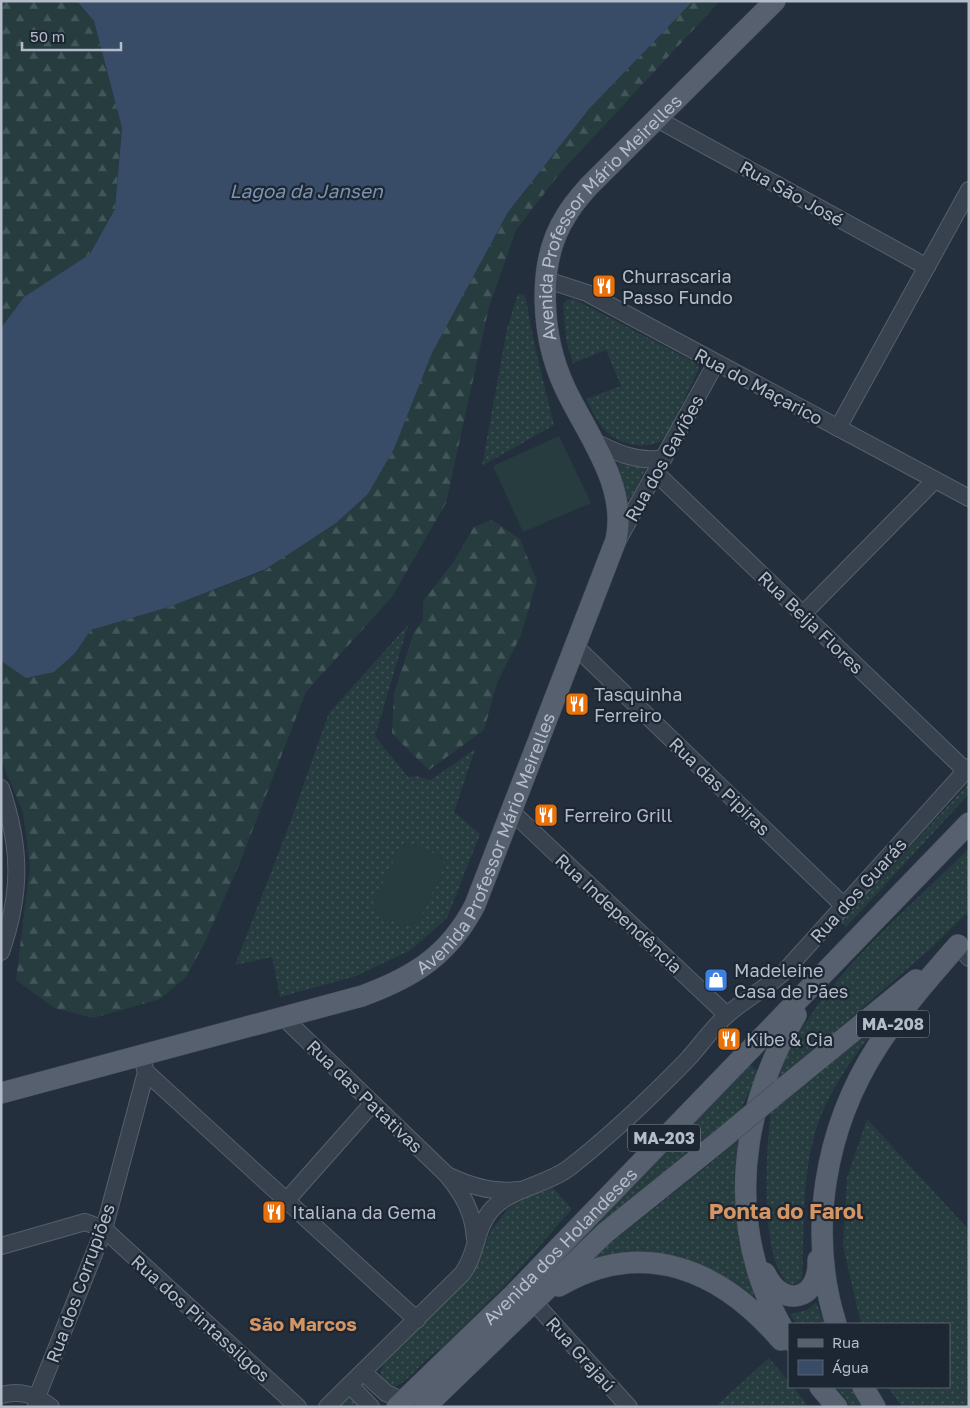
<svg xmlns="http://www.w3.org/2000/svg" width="970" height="1408" viewBox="0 0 970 1408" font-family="'Golos Text',sans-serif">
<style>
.grass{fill:url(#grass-dots)}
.forest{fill:url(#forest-firs)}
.garden{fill:#263c3f}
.water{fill:#394c67}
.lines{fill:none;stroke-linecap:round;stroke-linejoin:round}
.minor-casing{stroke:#565f6c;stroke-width:18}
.major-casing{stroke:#414a57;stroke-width:22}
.minor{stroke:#38414e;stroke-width:16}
.major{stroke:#56606e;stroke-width:21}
.major-bridge-casing{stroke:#414a57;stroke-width:22;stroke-linecap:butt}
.major-bridge{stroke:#56606e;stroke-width:21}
.labels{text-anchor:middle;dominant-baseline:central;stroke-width:4.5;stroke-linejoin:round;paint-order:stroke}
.shield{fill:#1d2633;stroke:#878f9c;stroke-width:1}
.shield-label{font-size:16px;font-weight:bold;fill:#b4bcc9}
.street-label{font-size:18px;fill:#b4bcc9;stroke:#1d2633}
.poi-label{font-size:18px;fill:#b4bcc9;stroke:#1d2633;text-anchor:start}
.water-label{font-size:19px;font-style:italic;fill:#7c92b1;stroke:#1d2633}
.neighbourhood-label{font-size:19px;font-weight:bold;fill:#d59563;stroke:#1d2633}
.district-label{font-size:22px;font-weight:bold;fill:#d59563;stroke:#1d2633}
</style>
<defs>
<pattern id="grass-dots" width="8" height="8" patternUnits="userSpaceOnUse" patternTransform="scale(1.25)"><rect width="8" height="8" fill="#263c3f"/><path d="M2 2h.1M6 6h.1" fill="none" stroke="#435659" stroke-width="1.8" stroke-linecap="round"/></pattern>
<pattern id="forest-firs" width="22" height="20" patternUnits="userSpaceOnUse" patternTransform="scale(1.25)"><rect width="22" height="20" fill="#263c3f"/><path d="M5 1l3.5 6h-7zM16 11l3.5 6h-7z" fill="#435659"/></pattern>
</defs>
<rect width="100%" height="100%" fill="#242f3e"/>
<g class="grass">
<polygon points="518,294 525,295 535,347 554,425 482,466 507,329"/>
<path d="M574,299L694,362L699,368L666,438C647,452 616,445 602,427C596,419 591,408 586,399L621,386L606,350L573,363L566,340L563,304L567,300Z"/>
<polygon points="616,459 648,465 630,500 628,499"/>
<polygon points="408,625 375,736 408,777 417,776 431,780 475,749 454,812 480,834 447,918 411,950 356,976 280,997 272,957 235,965 287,831 329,713"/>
<polygon points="969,783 969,794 846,927 841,922"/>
<path d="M969,848V911L929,950L774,1085C810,987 898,920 969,848Z"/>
<path d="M881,1020C862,1047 840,1074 826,1104C800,1159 805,1219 802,1278L797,1284H789C758,1258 767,1146 771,1107Z"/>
<polygon points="748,1063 759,1072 739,1113 474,1352"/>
<polygon points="867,1119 969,1230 969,1407 902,1407 888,1387 949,1387 949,1324 861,1324 843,1246 847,1178"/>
<path d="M738,1141L734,1177L738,1237L754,1296L748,1295C713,1275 680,1252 637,1254C623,1254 610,1261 595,1259L597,1254Z"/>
<path d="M553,1188L572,1209L509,1281L442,1348C423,1357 409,1385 390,1388L381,1380L380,1373L386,1359L479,1257L492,1229L508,1209L517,1201Z"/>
<polygon points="816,1302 825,1324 796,1324 790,1314 807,1310"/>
<polygon points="769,1358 789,1382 789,1387 793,1387 809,1407 715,1407"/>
<polygon points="836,1387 851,1387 862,1407 851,1407"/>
<polygon points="349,1396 369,1407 337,1407"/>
</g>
<g class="forest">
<polygon points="1,1 77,1 94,21 122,128 115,209 90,254 24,297 1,328"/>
<polygon points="693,1 720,1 560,173 516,230 489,307 446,503 392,597 306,692 239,865 205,942 186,977 160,999 93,1018 54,1008 16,980 30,866 23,812 1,760 1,661 26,678 75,653 91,630 169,607 266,570 368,494 394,449 432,353 508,212 589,109"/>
<polygon points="492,520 520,539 537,581 521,635 497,683 484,730 429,770 392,734 394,693 414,632 423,620 423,601 454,561 474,527"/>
</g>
<g class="garden">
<polygon points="559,436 591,503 523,532 493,466"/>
<polygon points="411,843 440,856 445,866 418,923 406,926 378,915 372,905 400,848"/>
</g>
<polygon class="water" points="77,1 693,1 589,109 508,212 432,353 394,449 368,494 336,523 266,569 169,607 91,630 75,653 54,672 26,678 1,661 1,328 24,297 90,254 115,209 122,128 94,21"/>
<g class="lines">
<g class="minor-casing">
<g id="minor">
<polyline points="657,119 927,267"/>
<polyline points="547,280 587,293 969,498"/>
<polyline points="838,428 969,190"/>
<path d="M591,440C615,452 637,463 664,458"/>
<polyline points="656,473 966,771"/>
<polyline points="618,540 716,363"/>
<polyline points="803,614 935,480"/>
<polyline points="575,646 844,906"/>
<path d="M1,788C21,847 22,892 1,952"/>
<polyline points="511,811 727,1015"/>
<polyline points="958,945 969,958"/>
<path d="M283,1017L447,1175C464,1196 473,1212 475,1239"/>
<polyline points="146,1072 417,1320"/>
<path d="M449,1176C470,1186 494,1193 518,1190"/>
<polyline points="287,1200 372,1104"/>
<polyline points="1,1246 85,1222 104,1229 298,1407"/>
<polyline points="533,1301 629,1407"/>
<polyline points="363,1372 386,1393 404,1401"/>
<polyline points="350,1385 371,1407"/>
<path d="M1,1395C21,1390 36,1395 51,1407"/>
<polyline points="36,1407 37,1397 104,1229 146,1072 141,1055"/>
<path d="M327,1407L462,1274C477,1255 475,1228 492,1209C513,1187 545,1186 569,1168C610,1136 650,1098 687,1060C700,1046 712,1028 727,1015C745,999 767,988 785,971L969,767"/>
</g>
</g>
<g class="major-casing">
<g id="major">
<polyline points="781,1090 916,980"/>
<path id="s1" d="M1,1093L362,996C414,977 449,955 475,905L616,540C628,485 587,435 565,388C542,339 535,264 566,216C572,205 581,195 589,186L775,1"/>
<path d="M765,1273C782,1310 820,1300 818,1260"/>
<path d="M559,1286C644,1236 722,1271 781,1340"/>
<path d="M836,1324C807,1231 825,1128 877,1047C901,1010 929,978 958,945"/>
<path d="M789,1340C778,1320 767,1300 760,1278C730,1188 749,1095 796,1015"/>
<polyline points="820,1387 837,1407"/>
<polyline points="863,1387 875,1407"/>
<path id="s2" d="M397,1407L514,1294L969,823"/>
<polyline points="425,1407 605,1233 722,1139"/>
</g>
</g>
<use href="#minor" class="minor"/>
<use href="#major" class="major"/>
<g class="major-bridge-casing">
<polyline id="major-bridge" points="722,1139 781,1090"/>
</g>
<use href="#major-bridge" class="major-bridge"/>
</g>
<defs>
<g id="restaurant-square" transform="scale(1.25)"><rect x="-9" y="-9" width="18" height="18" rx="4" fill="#e8710a" stroke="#1d2633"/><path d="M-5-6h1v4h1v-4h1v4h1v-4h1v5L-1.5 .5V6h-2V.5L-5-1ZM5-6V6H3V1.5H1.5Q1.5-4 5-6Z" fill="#fff"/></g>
<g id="shop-square" transform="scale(1.25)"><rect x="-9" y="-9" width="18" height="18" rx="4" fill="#3f7fe0" stroke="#1d2633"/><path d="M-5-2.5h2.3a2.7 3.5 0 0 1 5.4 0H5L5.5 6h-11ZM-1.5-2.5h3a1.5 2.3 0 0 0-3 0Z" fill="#fff"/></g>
</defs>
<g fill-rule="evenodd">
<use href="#restaurant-square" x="604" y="286"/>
<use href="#restaurant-square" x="577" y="704"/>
<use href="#restaurant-square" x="546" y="815"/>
<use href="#shop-square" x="716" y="980"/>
<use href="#restaurant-square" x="729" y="1039"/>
<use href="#restaurant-square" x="274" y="1212"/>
</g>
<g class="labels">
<g class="shield">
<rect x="857" y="1010.5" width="72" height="27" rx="4"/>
<rect x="628" y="1124.5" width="72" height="27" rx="4"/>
</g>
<g class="shield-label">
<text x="893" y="1024">MA-208</text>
<text x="664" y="1138">MA-203</text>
</g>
<g class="street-label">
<text transform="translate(792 193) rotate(29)">Rua São José</text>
<text stroke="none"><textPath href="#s1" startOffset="1274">Avenida Professor Mário Meirelles</textPath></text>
<text transform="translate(759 386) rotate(28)">Rua do Maçarico</text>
<text transform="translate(664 458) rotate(-61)">Rua dos Gaviões</text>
<text transform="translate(811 622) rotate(44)">Rua Beija Flores</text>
<text transform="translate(720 786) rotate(44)">Rua das Pipiras</text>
<text stroke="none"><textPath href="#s1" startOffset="582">Avenida Professor Mário Meirelles</textPath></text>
<text transform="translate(858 890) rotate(-48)">Rua dos Guarás</text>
<text transform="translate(619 913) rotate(43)">Rua Independência</text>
<text transform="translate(365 1096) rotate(44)">Rua das Patativas</text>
<text stroke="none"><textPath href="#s2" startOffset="229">Avenida dos Holandeses</textPath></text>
<text transform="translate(80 1283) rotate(-70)">Rua dos Corrupiões</text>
<text transform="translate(201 1318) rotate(42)">Rua dos Pintassilgos</text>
<text transform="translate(581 1354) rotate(48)">Rua Grajaú</text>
</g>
<g class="poi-label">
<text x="622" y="276">Churrascaria<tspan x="622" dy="21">Passo Fundo</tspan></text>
<text x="594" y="694">Tasquinha<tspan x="594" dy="21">Ferreiro</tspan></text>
<text x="564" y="815">Ferreiro Grill</text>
<text x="734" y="970">Madeleine<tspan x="734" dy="21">Casa de Pães</tspan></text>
<text x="746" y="1039">Kibe &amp; Cia</text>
<text x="292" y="1212">Italiana da Gema</text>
</g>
<g class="water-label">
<text x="306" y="190">Lagoa da Jansen</text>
</g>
<g class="neighbourhood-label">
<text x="303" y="1323">São Marcos</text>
</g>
<g class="district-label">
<text x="786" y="1210">Ponta do Farol</text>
</g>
</g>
<rect width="970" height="1408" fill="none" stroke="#b4bcc9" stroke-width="5"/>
<rect x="788" y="1323" width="162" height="65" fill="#1d2633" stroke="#59626f"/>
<rect x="798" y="1339" width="25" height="8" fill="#56606e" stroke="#59626f"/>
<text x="832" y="1348" font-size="15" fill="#b4bcc9">Rua</text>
<rect x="798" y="1360" width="25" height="15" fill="#394c67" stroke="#59626f"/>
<text x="832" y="1373" font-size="15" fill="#b4bcc9">Água</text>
<path d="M22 42v8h99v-8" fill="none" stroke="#b4bcc9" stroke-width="2.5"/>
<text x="30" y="42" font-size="15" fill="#b4bcc9" stroke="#1d2633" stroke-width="4" paint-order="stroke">50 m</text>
</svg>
